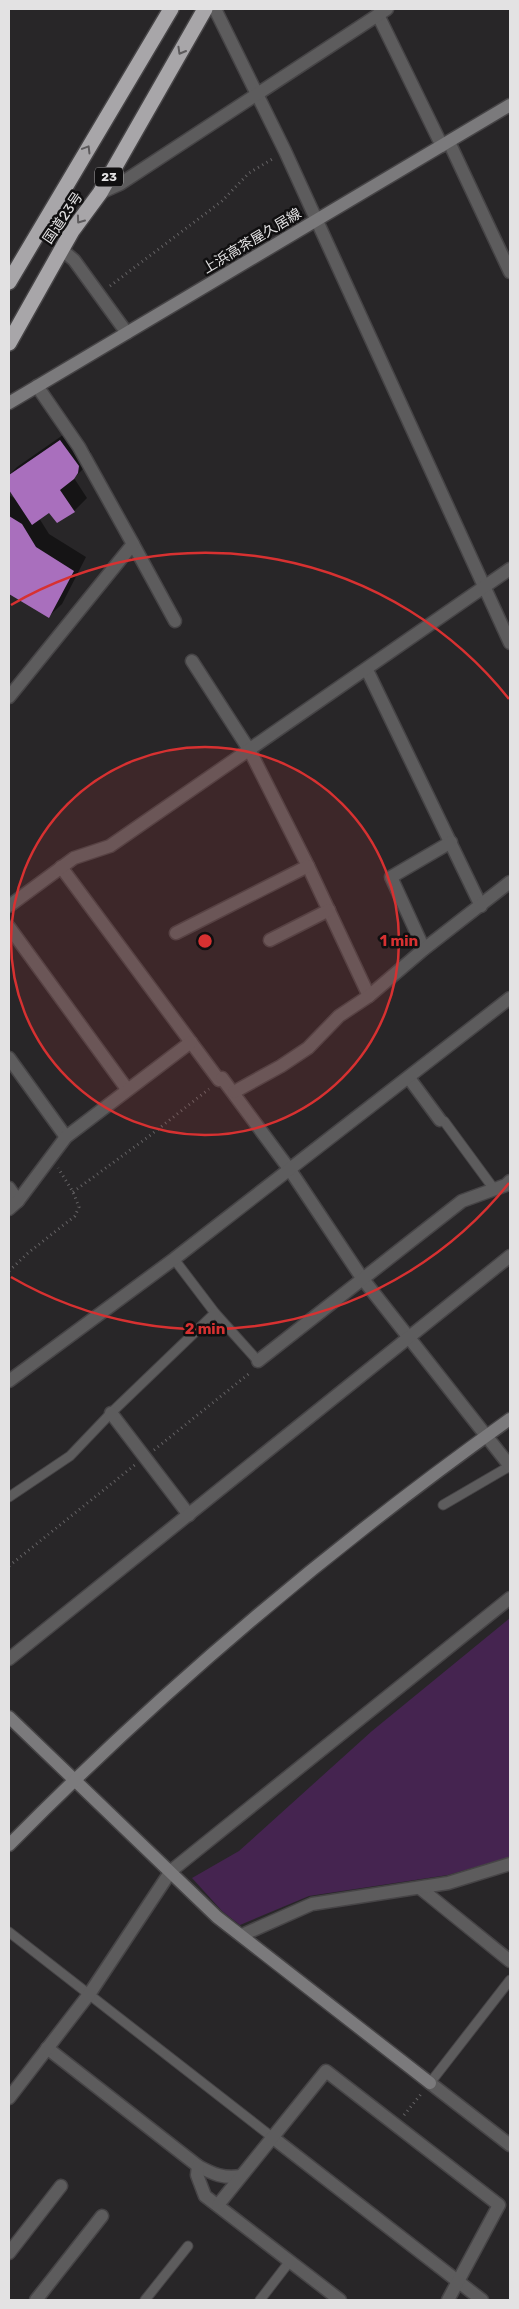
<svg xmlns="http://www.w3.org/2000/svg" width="519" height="2309" viewBox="0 0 519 2309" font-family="Rubik,'Noto Sans JP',sans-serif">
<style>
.green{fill:#452450}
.shadow{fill:#0007}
.building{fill:#a96fbd}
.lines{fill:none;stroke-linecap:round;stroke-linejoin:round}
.lane-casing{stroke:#464446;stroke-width:11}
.street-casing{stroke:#464446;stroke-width:15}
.secondary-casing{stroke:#464446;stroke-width:15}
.highway-casing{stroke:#464446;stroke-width:18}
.path{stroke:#656365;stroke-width:3;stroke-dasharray:1 4;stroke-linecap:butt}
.lane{stroke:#5d5c5d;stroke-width:9}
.street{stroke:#5d5c5d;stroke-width:12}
.secondary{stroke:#7b7a7c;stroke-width:12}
.highway{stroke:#a8a6a9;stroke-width:15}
.oneway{stroke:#5c5a5c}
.ring{fill:none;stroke:#d73131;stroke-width:2.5}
.labels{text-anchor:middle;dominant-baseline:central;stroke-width:5;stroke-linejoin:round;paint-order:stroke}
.shield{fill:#100f10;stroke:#a4a3a4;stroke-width:1}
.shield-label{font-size:12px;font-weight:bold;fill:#e3e2e3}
.street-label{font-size:14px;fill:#e3e2e3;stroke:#100f10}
.centre{fill:#d73131;stroke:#100f10;stroke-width:2.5}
.ring-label{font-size:15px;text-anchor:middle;font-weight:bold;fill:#d73131;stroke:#100f10;stroke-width:5;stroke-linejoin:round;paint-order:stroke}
</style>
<rect width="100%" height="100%" fill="#282628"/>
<polygon class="green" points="510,1618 510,1857 448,1875 309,1896 240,1925 222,1911 192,1878 239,1851 372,1731"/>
<polygon class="shadow" points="73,428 91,452 91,458 87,465 74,478 87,498 74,511 50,511 39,518 49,534 86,557 62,604 49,616 9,593 9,495 17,500 9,487 9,475 17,467"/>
<g class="building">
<polygon points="60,440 79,466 78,473 74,479 60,490 75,512 57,523 49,513 32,525 9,490 9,475"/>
<polygon points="9,516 22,524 36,547 74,571 49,618 9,594"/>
</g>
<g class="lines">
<g class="lane-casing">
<g id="lane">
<polyline points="440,1120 444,1121 494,1189"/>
<polyline points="174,1259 215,1313 258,1361"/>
<polyline points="9,1497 70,1456 112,1412 215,1313"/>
<polyline points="443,1505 510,1466"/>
<polyline points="9,1932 272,2137"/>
<polyline points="430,2083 510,1980"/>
<polyline points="145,2300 188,2246"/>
<polyline points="260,2300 290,2261"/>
</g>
</g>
<g class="street-casing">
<g id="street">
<polyline points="215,9 285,151 510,643"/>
<polyline points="378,15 442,146"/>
<polyline points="449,142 510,272"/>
<polyline points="100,193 120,184 387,9"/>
<polyline points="61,249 74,260 127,333"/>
<polyline points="133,544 175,621"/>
<polyline points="192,661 250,751 308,866 369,996"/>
<polyline points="367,670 481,906"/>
<polyline points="9,697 133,544 79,447 37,386"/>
<polyline points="61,867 219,1080"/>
<polyline points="9,906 74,858 110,846 510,569"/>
<polyline points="9,927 127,1089"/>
<polyline points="176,933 308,866"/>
<polyline points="270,940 329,910"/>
<polyline points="424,949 391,877 451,842"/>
<polyline points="9,1058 66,1137"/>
<polyline points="222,1078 290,1170 362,1278 510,1466"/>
<polyline points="409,1078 440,1120"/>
<polyline points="234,1092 281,1066 308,1048 339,1016 369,996 424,949 510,882"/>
<polyline points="9,1188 18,1201"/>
<polyline points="9,1209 18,1201 66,1137 191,1042"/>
<polyline points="258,1361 462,1201 506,1185 510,1181"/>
<polyline points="9,1381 174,1259 510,998"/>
<polyline points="111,1413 189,1515"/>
<polyline points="9,1659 510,1256"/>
<polyline points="420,1888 510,1961"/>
<polyline points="242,1935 312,1904 448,1883 510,1864"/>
<path d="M47,2048L198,2166C213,2174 224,2179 241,2176"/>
<polyline points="430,2083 510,2145"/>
<polyline points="9,2098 90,1993 171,1871 510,1598"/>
<polyline points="272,2137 482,2300"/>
<polyline points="198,2166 197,2175 205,2196 340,2300"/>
<polyline points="218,2205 326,2071 499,2205 448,2300"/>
<polyline points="9,2253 61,2186"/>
<polyline points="36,2300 102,2216"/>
</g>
</g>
<g class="secondary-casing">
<g id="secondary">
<polyline points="9,403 510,105"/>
<polyline points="9,1717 217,1917 430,2083"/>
<path d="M9,1845C163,1689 332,1546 510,1419"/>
</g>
</g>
<g class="highway-casing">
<g id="highway">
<polyline points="9,282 171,9"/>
<polyline points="9,343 72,231 100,193 205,9"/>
</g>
</g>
<g class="path">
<polyline points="110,286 222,201 249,173 274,158"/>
<polyline points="73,1192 148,1137 209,1089"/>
<polyline points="9,1271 28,1253 75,1216 79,1207 73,1192 58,1168"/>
<polyline points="154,1450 251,1372"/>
<polyline points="9,1566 136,1464"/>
<polyline points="404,2115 422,2093"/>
</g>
<use href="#lane" class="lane"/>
<use href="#street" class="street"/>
<use href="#secondary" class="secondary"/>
<use href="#highway" class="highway"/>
</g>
<defs><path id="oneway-chevron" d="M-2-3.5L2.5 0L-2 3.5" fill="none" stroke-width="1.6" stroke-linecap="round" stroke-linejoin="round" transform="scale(1.25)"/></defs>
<g class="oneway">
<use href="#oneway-chevron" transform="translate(181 51) rotate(120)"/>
<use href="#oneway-chevron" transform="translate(87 149) rotate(-59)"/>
<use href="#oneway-chevron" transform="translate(80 220) rotate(126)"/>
</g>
<circle cx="205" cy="941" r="194" fill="#d73131" fill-opacity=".12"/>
<g class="ring">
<circle cx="205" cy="941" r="194"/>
<path d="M509 1183A388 388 0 0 1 11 1277M11 605A388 388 0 0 1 509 699"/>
</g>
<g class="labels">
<rect class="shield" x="95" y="167.5" width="28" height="19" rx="4"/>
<g class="shield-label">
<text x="109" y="177">23</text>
</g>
<g class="street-label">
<text transform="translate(63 218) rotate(-56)">国道23号</text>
<text transform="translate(252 241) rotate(-31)">上浜高茶屋久居線</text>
</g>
</g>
<circle cx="205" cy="941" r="8" class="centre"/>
<g class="ring-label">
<text x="399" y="946">1 min</text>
<text x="205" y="1334">2 min</text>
</g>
<rect width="519" height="2309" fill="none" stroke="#e3e2e3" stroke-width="20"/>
</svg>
